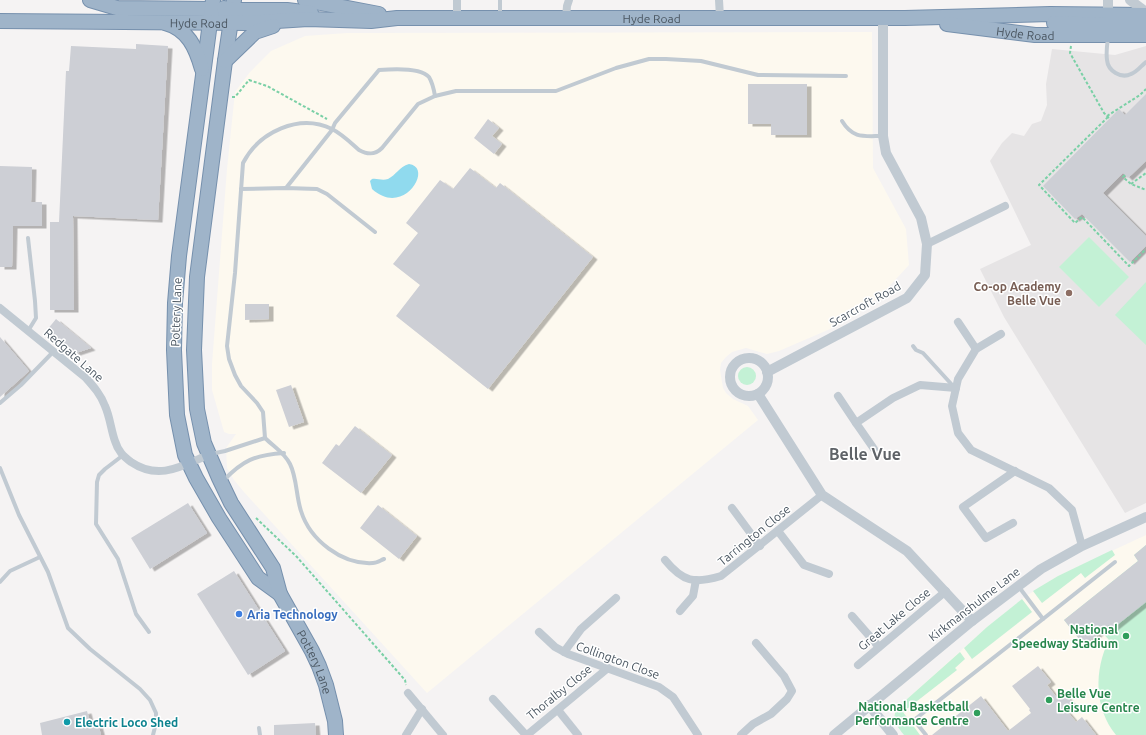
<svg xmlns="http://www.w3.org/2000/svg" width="1146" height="735" viewBox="0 0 1146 735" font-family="Ubuntu,sans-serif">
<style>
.commercial{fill:#fdf9ef}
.education{fill:#e6e4e5}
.green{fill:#c3f1d5}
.water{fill:#90daee}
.building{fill:#cdcfd5;filter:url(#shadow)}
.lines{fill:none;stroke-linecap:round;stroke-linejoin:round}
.trunk-casing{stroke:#7690ad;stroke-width:16}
.path{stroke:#7ad0a6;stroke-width:2;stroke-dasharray:3 2;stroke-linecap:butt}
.service{stroke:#c1cad2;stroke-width:4}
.minor{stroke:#c1cad2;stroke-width:8}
.tertiary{stroke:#c1cad2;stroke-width:10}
.trunk{stroke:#9fb4c9;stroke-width:14}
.education-dot{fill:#8d6e63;stroke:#fff;stroke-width:1.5}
.shop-dot{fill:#3f7fe0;stroke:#fff;stroke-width:1.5}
.leisure-dot{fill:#2e9e5b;stroke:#fff;stroke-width:1.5}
.culture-dot{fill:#0f9aa8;stroke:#fff;stroke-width:1.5}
.labels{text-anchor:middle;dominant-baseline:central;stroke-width:3;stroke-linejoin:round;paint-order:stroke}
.street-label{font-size:12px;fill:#4a5661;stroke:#fff}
.education-label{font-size:12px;font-weight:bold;fill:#785e54;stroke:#fff;text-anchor:end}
.shop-label{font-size:12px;font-weight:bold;fill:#366cbe;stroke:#fff;text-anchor:start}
.leisure-label{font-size:12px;font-weight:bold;fill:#27864d;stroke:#fff;text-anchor:end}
.culture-label{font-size:12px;font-weight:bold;fill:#0d838f;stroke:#fff;text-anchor:start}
.district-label{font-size:16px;font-weight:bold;fill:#5f6368;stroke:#fff}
</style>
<defs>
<filter id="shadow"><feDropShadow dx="4.5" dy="2.5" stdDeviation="0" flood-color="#0004"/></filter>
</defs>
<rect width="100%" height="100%" fill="#f5f3f3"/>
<g class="commercial">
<polygon points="872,32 873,168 906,229 909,265 883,293 856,315 837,326 779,351 767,354 746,348 732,352 726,357 721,363 720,370 723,388 726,393 733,399 748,406 758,420 427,693 244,492 234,480 227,468 226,448 236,434 229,434 224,432 212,390 212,364 227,169 235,92 250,72 271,51 305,36 347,33"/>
<polygon points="1146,535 1146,735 904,735 894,721 894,712 897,708 987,627 1026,596 1058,576"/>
</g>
<polygon class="education" points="1146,46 1146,503 1125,513 1004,317 980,269 1031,245 990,161 1002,143 1012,133 1024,136 1032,124 1041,121 1047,105 1046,84 1052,49 1115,55"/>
<g class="green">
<polygon points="1089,237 1129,277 1099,307 1059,267"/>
<polygon points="1146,282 1146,345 1115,315"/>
<circle cx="747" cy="376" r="9"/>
<path d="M1146,545V735H1116C1094,708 1094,670 1109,640L1101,631L1084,645L1064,620L1138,561L1134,555Z"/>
<polygon points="1112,550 1115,555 1085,578 1081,573 1042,603 1033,591 1058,576"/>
<polygon points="1022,599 1032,612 972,659 964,648 987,627"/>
<path d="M960,652L965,659L955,668L957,670L903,712L920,735H904C897,726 891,719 897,708Z"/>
</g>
<path class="water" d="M409,164C434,167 404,218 372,189L370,181L372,179C377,178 382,181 388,179C396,175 399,167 409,164Z"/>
<g class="building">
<polygon points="136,44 168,46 158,220 73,216 74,310 50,310 50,222 59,222 66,71 69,71 71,46 136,49"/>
<polygon points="748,84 807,84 807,135 771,135 771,124 748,124"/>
<polygon points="1146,94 1146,161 1128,178 1123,173 1103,193 1146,236 1146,246 1130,262 1082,214 1075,219 1043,186 1119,109 1125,115"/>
<polygon points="488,119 499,128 492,136 502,144 494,154 474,138"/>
<polygon points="0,166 32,167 31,202 42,202 42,226 13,226 12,267 0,267"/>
<polygon points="470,168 496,188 500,183 593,257 488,389 396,316 420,285 393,264 418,233 406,223 440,180 453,189"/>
<polygon points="245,304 269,304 269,319 245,320"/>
<polygon points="56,319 91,348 76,353 47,330"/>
<polygon points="0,337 29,371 0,397"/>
<polygon points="291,385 304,422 289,427 276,390"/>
<polygon points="355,426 392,455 361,493 322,463 336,444 339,446"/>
<polygon points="188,503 207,533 150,569 131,538"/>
<polygon points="378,505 417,536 399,559 360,528"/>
<polygon points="1146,545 1146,602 1112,629 1109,625 1084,645 1064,620 1138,561 1134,555"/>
<polygon points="234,571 285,651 248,675 197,594"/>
<polygon points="1038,666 1051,682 1047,685 1057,698 1064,693 1073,704 1066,710 1076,722 1082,717 1096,735 932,735 981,696 1008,731 1031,713 1029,710 1030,709 1012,686"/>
<polygon points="87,711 91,726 98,724 101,735 42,735 40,723"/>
<polygon points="315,723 316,735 274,735 274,725"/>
</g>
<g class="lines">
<g class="trunk-casing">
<g id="trunk">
<polyline points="90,0 117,8 212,9 220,12"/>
<polyline points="213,0 179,256 175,303 174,350 177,415 185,455 196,478 219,518 258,578 280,594"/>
<path id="s1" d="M234,0L225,61L197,277L194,350L197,409L204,443L219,478L231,503L273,568L280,594L312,651L319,666L326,685L335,721L336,735"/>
<polyline points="305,0 379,14"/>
<polyline points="224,8 233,10 287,10 311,13"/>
<path id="s2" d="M0,21L247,23L308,19L371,21L397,18H905L1050,14L1146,15"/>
<path d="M165,23C188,29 196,48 202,69"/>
<polyline points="1054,23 1108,25 1146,25"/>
<path id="s3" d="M947,24L1035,35H1146"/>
<polyline points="225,61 255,32 273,26"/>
</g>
</g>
<g class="path">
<polyline points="1071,46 1070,53 1104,113 1110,119"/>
<polyline points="232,97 235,97 249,80 267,86 327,119"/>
<polyline points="1107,116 1140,95 1146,89"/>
<polyline points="1108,117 1039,185 1075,223 1082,217 1129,266 1146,249"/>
<polyline points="1125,175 1123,177 1131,184 1146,190"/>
<polyline points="1131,184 1146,173"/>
<polyline points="256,518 297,557 405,680 406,685"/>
</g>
<g class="service">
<polyline points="500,0 500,16"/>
<path d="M1108,38C1107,45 1106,53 1107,60C1108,71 1121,79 1131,74C1137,72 1141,66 1146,62"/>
<path d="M842,121C853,139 864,136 882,136"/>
<path d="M286,188L332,130L335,123L379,70C391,69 420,67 429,77C432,82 434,90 435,96"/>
<polyline points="241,189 286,188 317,189 327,194 375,232"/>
<polyline points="28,238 35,301 36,318 28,331"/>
<polyline points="913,346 916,350 923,353 954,387"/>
<polyline points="0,403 21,385 53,352"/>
<polyline points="211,454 225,451 265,438"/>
<polyline points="122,456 105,469 99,475 97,482 96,524 118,559 136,614 149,632"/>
<polyline points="0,468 19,515 48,572 68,628 90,649 140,689 150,700 156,713 156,723 153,735"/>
<path d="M223,481C243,460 255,455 284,453"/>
<path d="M384,559C381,560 377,563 373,563C342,565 310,540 301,511C296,496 297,478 290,464C284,452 274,447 265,438L263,412L257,403L241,386L235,375L229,359L227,346L235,273L243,163C259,132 299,113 332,129C342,134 351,143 359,150C368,155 375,155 382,148L418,104L435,96L456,91H556L616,68L649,59H666L701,61L758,75L846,76"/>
<polyline points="0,582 10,571 40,557"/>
<polyline points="1043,619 1115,562"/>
<polyline points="259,728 260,735"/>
<polyline points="926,735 914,720 1043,619 1019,587"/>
</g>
<g class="minor">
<polyline points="457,0 457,18"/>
<polyline points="719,0 720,17"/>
<polyline points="566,18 567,6 569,0"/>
<polyline points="927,244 1005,206"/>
<path d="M0,308L86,378C94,387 101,395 105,406C110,417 111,430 115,441C118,451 123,456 131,462C159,481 182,466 208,455"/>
<polyline points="958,322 976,349"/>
<polyline points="1001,334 976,349 958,379 952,406 958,433 971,450 1049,488 1072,510 1082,546"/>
<polyline points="838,396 856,423"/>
<polyline points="874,449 856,423 893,398 920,385 956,388"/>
<polyline points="732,508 760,546"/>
<polyline points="1013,523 986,538 963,507 1015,471"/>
<polyline points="778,531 804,565 829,574"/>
<path d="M665,560C683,582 694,584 721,576L822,495"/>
<polyline points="680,611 693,596 696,580"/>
<polyline points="852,616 879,647"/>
<polyline points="539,632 555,647 568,654 659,687 673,697 698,735"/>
<polyline points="564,652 581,629 616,598"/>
<polyline points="858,665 946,591"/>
<polyline points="408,693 443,735"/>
<polyline points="493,699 526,735"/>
<polyline points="558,710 578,735"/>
<polyline points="406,735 422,709"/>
<polyline points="527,735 608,668"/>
<polyline points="741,735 753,724 771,714 787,699 792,691 784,676 756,643"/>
</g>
<g class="tertiary">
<polyline points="1130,0 1146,12"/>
<polyline points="1108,20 1108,0"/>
<circle cx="749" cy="377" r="19"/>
<polyline points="767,372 907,298 925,275 927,244 921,218 886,153 883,136 883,18"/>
<polyline points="758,394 822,495 907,551 972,621"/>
<polyline points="869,705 893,735"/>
<polyline points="834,735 972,621 1041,569 1082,546 1146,517"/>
</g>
<use href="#trunk" class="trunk"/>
</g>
<circle class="education-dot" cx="1069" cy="293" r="4"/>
<circle class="shop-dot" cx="239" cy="614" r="4"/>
<g class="leisure-dot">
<circle cx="1126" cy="636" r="4"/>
<circle cx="1049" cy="700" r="4"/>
<circle cx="977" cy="713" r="4"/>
</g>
<circle class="culture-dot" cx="67" cy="722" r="4"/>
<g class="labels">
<g class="street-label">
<text stroke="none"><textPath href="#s2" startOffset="652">Hyde Road</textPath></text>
<text stroke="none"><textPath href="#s2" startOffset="199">Hyde Road</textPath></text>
<text stroke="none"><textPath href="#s3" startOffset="79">Hyde Road</textPath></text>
<text transform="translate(865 304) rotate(-29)">Scarcroft Road</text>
<text transform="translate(176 312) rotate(-88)">Pottery Lane</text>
<text transform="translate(74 355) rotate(41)">Redgate Lane</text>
<text transform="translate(754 535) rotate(-39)">Tarrington Close</text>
<text transform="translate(974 604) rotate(-38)">Kirkmanshulme Lane</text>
<text transform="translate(894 619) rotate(-40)">Great Lake Close</text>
<text transform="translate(618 660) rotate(20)">Collington Close</text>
<text stroke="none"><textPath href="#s1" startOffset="693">Pottery Lane</textPath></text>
<text transform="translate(559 692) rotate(-39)">Thoralby Close</text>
</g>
<g class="education-label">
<text x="1061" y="286">Co-op Academy<tspan x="1061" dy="14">Belle Vue</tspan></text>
</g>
<g class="shop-label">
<text x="247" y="614">Aria Technology</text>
</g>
<g class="leisure-label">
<text x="1118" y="629">National<tspan x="1118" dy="14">Speedway Stadium</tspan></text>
<text x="1057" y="693" text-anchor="start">Belle Vue<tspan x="1057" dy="14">Leisure Centre</tspan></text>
<text x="969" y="706">National Basketball<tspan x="969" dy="14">Performance Centre</tspan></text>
</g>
<g class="culture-label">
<text x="75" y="722">Electric Loco Shed</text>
</g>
<g class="district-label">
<text x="865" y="454">Belle Vue</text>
</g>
</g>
</svg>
